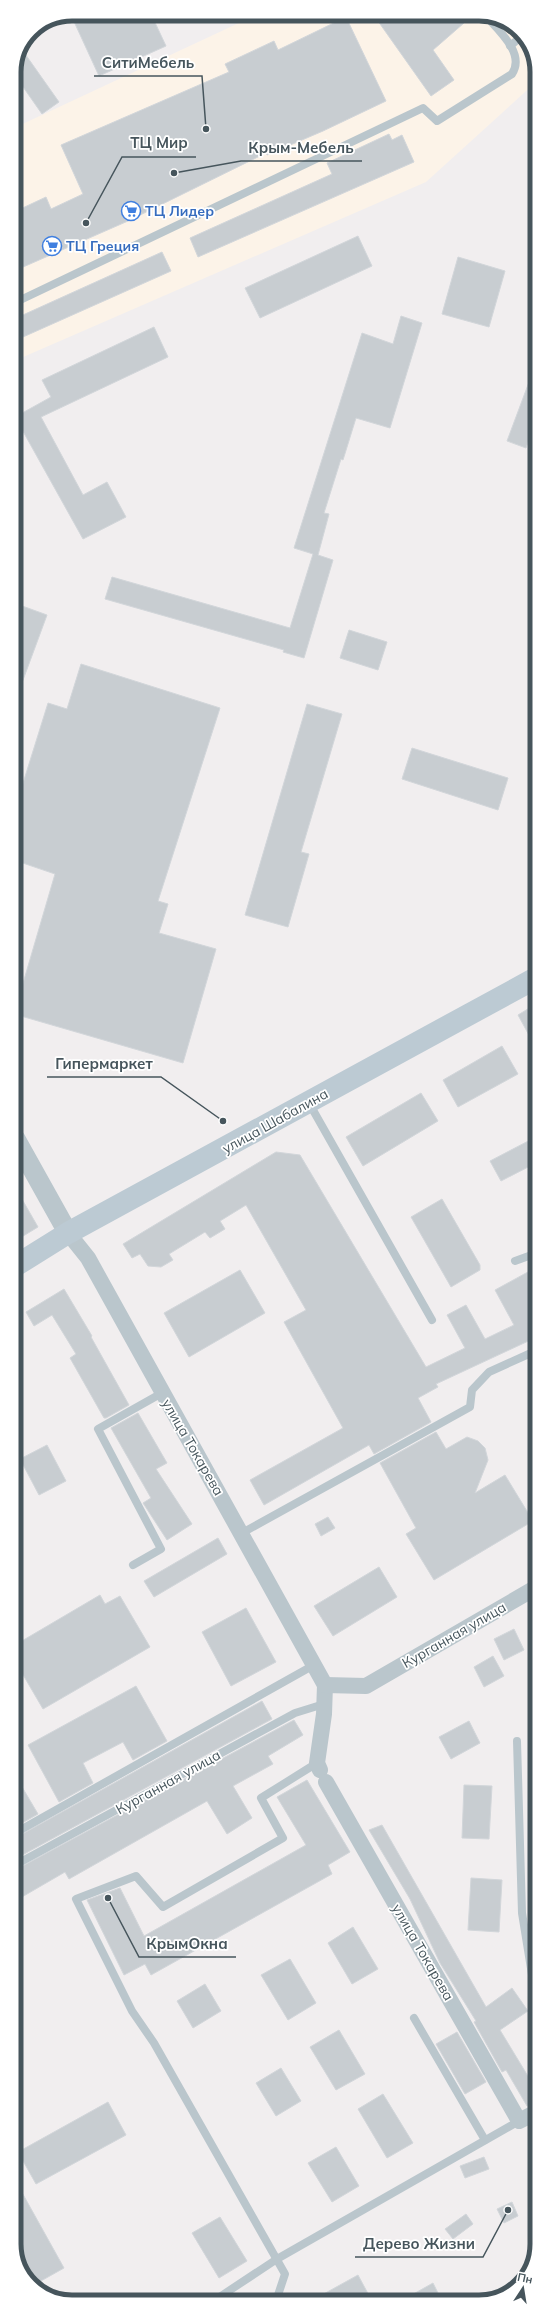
<svg xmlns="http://www.w3.org/2000/svg" width="551" height="2316" viewBox="0 0 551 2316" font-family="Mulish,sans-serif">
<style>
.commercial{fill:#fcf3e8}
.building{fill:#c8cdd1;stroke:#d2d6da}
.lines{fill:none;stroke-linecap:round;stroke-linejoin:round}
.service{stroke:#bac6cc;stroke-width:8}
.minor{stroke:#bac6cc;stroke-width:16}
.tertiary{stroke:#bac6cc;stroke-width:20}
.secondary{stroke:#bccad3;stroke-width:22}
.labels{text-anchor:middle;dominant-baseline:central;stroke-width:3.5;stroke-linejoin:round;paint-order:stroke}
.shop-label{font-size:14px;font-weight:bold;fill:#366cbe;stroke:#fff;text-anchor:start}
.street-label{font-size:14px;fill:#46555c;stroke:#fff}
.rim{fill:none;stroke:#46555c;stroke-width:5}
.leader{fill:none;stroke:#46555c;stroke-width:1.5}
.callout-dot{fill:#46555c;stroke:#fff;stroke-width:1.5}
.callout-label{font-size:15px;text-anchor:middle;font-weight:bold;fill:#46555c;stroke:#fff;stroke-width:3.5;stroke-linejoin:round;paint-order:stroke}
</style>
<rect width="100%" height="100%" fill="#f1eeef"/>
<polygon class="commercial" points="258,14 486,14 517,29 536,61 536,82 426,182 14,361 14,128"/>
<g class="building">
<polygon points="140,14 151,14 166,46 99,76 71,15"/>
<polygon points="373,14 457,14 464,23 433,50 454,80 431,96"/>
<polygon points="346,17 386,101 323,131 267,155 266,153 128,221 14,271 14,212 46,197 51,209 83,194 61,145 229,72 225,64 274,41 278,50"/>
<polygon points="23,51 59,102 42,114 14,74"/>
<polygon points="389,134 392,140 402,135 414,162 198,257 190,238 332,174 327,163"/>
<polygon points="358,236 372,266 260,318 245,288"/>
<polygon points="162,252 171,271 14,341 14,319"/>
<polygon points="458,257 505,271 489,327 442,314"/>
<polygon points="401,316 422,323 390,428 356,418 343,460 341,459 324,513 329,514 318,555 333,560 304,658 283,652 284,650 105,599 112,577 290,628 313,554 294,548 362,333 393,344"/>
<polygon points="154,327 168,357 41,417 83,495 107,482 126,517 83,539 15,417 51,397 42,380"/>
<polygon points="535,366 536,420 526,448 507,441"/>
<polygon points="14,603 47,615 16,699 14,699"/>
<polygon points="349,630 387,642 378,670 340,658"/>
<polygon points="81,664 220,708 158,901 168,904 159,933 216,949 183,1063 14,1014 55,874 14,860 14,812 48,703 67,709"/>
<polygon points="307,704 342,714 301,852 309,854 288,927 245,915"/>
<polygon points="412,748 508,778 498,810 402,779"/>
<polygon points="536,1004 536,1048 518,1015"/>
<polygon points="502,1046 518,1074 458,1107 443,1080"/>
<polygon points="421,1093 438,1121 363,1166 346,1137"/>
<polygon points="536,1137 536,1163 501,1181 490,1161"/>
<polygon points="276,1152 300,1155 426,1367 465,1348 447,1315 466,1305 485,1339 514,1325 495,1290 537,1267 537,1337 436,1384 438,1387 418,1398 431,1422 374,1454 369,1445 264,1505 250,1480 343,1428 284,1322 306,1310 246,1205 220,1221 225,1229 210,1238 205,1232 169,1254 173,1260 161,1267 148,1266 140,1254 132,1258 123,1244"/>
<polygon points="15,1187 38,1227 15,1241"/>
<polygon points="442,1199 480,1265 480,1270 451,1287 411,1217"/>
<polygon points="240,1270 265,1313 189,1357 164,1313"/>
<polygon points="64,1289 92,1336 91,1337 129,1405 106,1418 104,1418 70,1358 76,1354 52,1315 34,1326 26,1312"/>
<polygon points="138,1413 167,1463 156,1469 192,1524 167,1540 143,1503 151,1498 111,1428"/>
<polygon points="436,1432 446,1449 467,1437 478,1441 485,1448 488,1460 475,1493 505,1475 533,1521 434,1580 406,1534 416,1528 380,1463"/>
<polygon points="47,1445 66,1481 39,1495 20,1459"/>
<polygon points="328,1517 335,1528 321,1536 315,1524"/>
<polygon points="218,1538 227,1554 154,1597 144,1581"/>
<polygon points="379,1567 397,1597 333,1636 314,1606"/>
<polygon points="100,1595 105,1604 120,1596 150,1647 43,1709 15,1661 15,1645"/>
<polygon points="246,1608 276,1662 231,1686 202,1632"/>
<polygon points="514,1629 524,1650 504,1660 494,1639"/>
<polygon points="493,1656 504,1676 484,1687 474,1667"/>
<polygon points="136,1686 167,1741 133,1760 123,1742 83,1763 93,1783 59,1802 28,1745"/>
<polygon points="262,1701 272,1719 15,1859 15,1838"/>
<polygon points="294,1720 303,1735 268,1756 273,1764 233,1786 252,1818 227,1834 207,1801 69,1879 65,1872 15,1901 15,1870"/>
<polygon points="469,1721 480,1743 451,1759 439,1737"/>
<polygon points="15,1775 38,1814 15,1827"/>
<polygon points="307,1780 350,1852 328,1865 332,1874 151,1975 145,1964 124,1975 87,1900 120,1888 144,1936 306,1845 277,1797"/>
<polygon points="464,1785 492,1786 489,1839 462,1838"/>
<polygon points="382,1825 486,2007 512,1988 528,2011 500,2030 537,2091 537,2103 527,2106 506,2070 502,2072 474,2022 476,2021 440,1963 410,1899 369,1830"/>
<polygon points="471,1878 502,1880 499,1932 468,1930"/>
<polygon points="353,1927 378,1969 352,1984 328,1943"/>
<polygon points="290,1959 316,2003 288,2020 261,1975"/>
<polygon points="205,1984 221,2011 193,2028 177,2001"/>
<polygon points="339,2030 365,2074 336,2090 310,2047"/>
<polygon points="457,2032 486,2082 465,2094 436,2044"/>
<polygon points="281,2068 301,2101 276,2116 256,2083"/>
<polygon points="383,2094 413,2143 387,2158 358,2109"/>
<polygon points="108,2102 126,2135 36,2184 18,2152"/>
<polygon points="336,2147 359,2186 332,2202 308,2163"/>
<polygon points="484,2157 489,2169 465,2178 460,2166"/>
<polygon points="15,2180 64,2268 32,2286 15,2255"/>
<polygon points="512,2202 518,2216 504,2223 497,2209"/>
<polygon points="466,2214 473,2224 453,2239 445,2229"/>
<polygon points="220,2217 247,2261 219,2278 192,2233"/>
<polygon points="358,2275 372,2301 311,2301"/>
<polygon points="433,2283 442,2301 401,2301"/>
</g>
<g class="lines">
<g class="service">
<polyline points="510,46 522,36"/>
<path d="M14,303L423,108L437,121L512,74C526,53 497,29 484,14"/>
<polyline points="309,1103 432,1320"/>
<polyline points="515,1261 537,1253"/>
<polyline points="242,1533 470,1407 472,1390 489,1372 531,1353 537,1358"/>
<polyline points="133,1565 161,1549 98,1429 162,1393"/>
<polyline points="517,1741 522,1913 534,1987 537,1991"/>
<polyline points="15,1833 314,1665"/>
<polyline points="15,1865 295,1713 324,1704"/>
<polyline points="414,2018 485,2140"/>
<polyline points="279,2301 277,2298 285,2274 154,2043 132,2011 76,1899 136,1876 163,1907 283,1838 261,1798 317,1763"/>
<polyline points="212,2302 277,2259 519,2121"/>
</g>
<g class="minor">
<polyline points="68,1233 88,1258 325,1685 324,1714 317,1763 320,1770"/>
<polyline points="325,1685 366,1686 537,1587"/>
<polyline points="326,1782 519,2121 537,2112"/>
</g>
<polyline class="tertiary" points="15,1138 68,1233"/>
<polyline class="secondary" points="15,1266 68,1233 536,978"/>
</g>
<defs>
<g id="supermarket-ring" transform="scale(1)"><circle r="9.5" fill="#fff" stroke="#3f7fe0" stroke-width="1.5"/><path d="M-6-5.5h2.5l.6 2H6L4.5 2H-2.5L-4.4-4H-6ZM-1.5 3.2a1.3 1.3 0 1 0 .1 0ZM3 3.2a1.3 1.3 0 1 0 .1 0Z" fill="#3f7fe0"/></g>
</defs>
<g fill-rule="evenodd">
<use href="#supermarket-ring" x="131" y="211"/>
<use href="#supermarket-ring" x="52" y="246"/>
</g>
<g class="labels">
<g class="shop-label">
<text x="145" y="211">ТЦ Лидер</text>
<text x="66" y="246">ТЦ Греция</text>
</g>
<g class="street-label">
<text transform="translate(275 1121) rotate(-29)">улица Шабалина</text>
<text transform="translate(193 1447) rotate(60)">улица Токарева</text>
<text transform="translate(454 1635) rotate(-30)">Курганная улица</text>
<text transform="translate(168 1782) rotate(-29)">Курганная улица</text>
<text transform="translate(423 1952) rotate(60)">улица Токарева</text>
</g>
</g>
<path d="M0 0H551V2316H0ZM72 21H479A51 51 0 0 1 530 72V2244A51 51 0 0 1 479 2295H72A51 51 0 0 1 21 2244V72A51 51 0 0 1 72 21Z" fill="#fff" fill-rule="evenodd"/>
<path class="rim" d="M72 21H479A51 51 0 0 1 530 72V2244A51 51 0 0 1 479 2295H72A51 51 0 0 1 21 2244V72A51 51 0 0 1 72 21Z"/>
<path class="leader" d="M206 129L202 76H94M86 223L122 157H196M174 173L241 161H362M223 1121L161 1077H47M108 1898L139 1957H236M508 2210L483 2257H355"/>
<g class="callout-dot">
<circle cx="206" cy="129" r="4"/>
<circle cx="86" cy="223" r="4"/>
<circle cx="174" cy="173" r="4"/>
<circle cx="223" cy="1121" r="4"/>
<circle cx="108" cy="1898" r="4"/>
<circle cx="508" cy="2210" r="4"/>
</g>
<g class="callout-label">
<text x="148" y="68">СитиМебель</text>
<text x="159" y="148">ТЦ Мир</text>
<text x="301" y="153">Крым-Мебель</text>
<text x="104" y="1069">Гипермаркет</text>
<text x="187" y="1949">КрымОкна</text>
<text x="419" y="2249">Дерево Жизни</text>
</g>
<g transform="translate(523 2288) rotate(12)" stroke="#ffffff" stroke-width="3" paint-order="stroke">
<path d="M0-3L7 15L0 10L-7 15Z" fill="#46555c"/>
<text y="-6" font-size="11" font-weight="bold" text-anchor="middle" fill="#46555c">Пн</text>
</g>
</svg>
